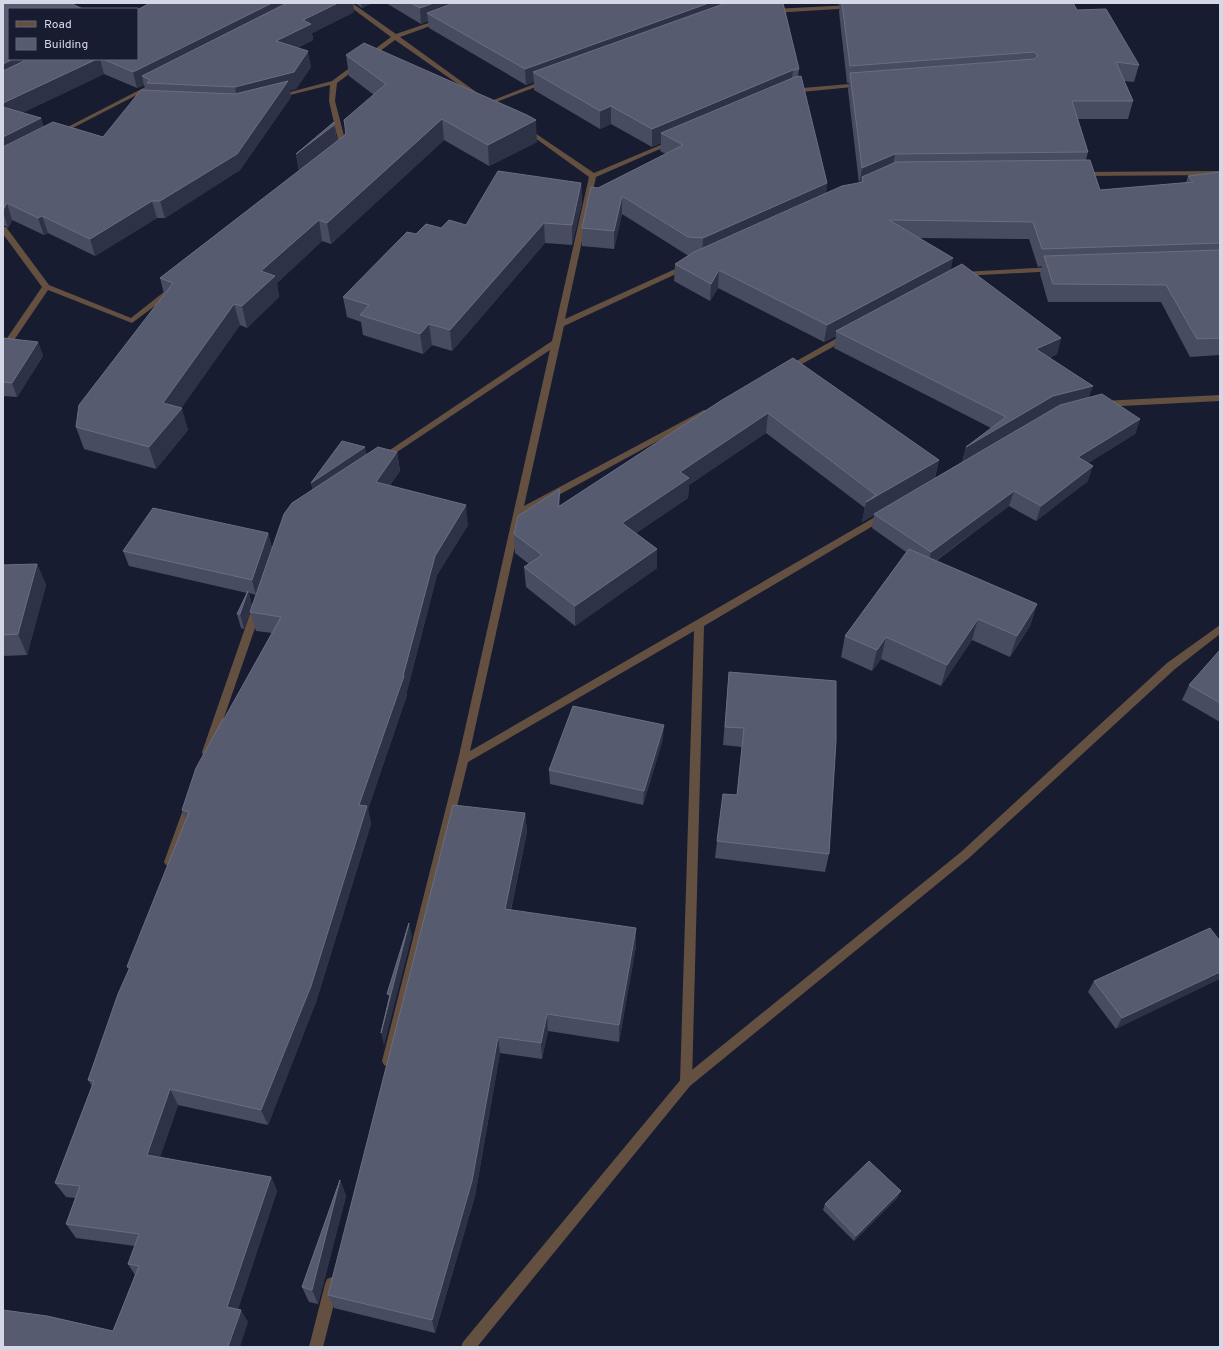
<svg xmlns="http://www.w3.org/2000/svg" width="1223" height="1350" viewBox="0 0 1223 1350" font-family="Overpass,sans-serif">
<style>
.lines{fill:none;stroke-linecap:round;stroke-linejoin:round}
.minor{fill:#645040;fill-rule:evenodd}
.tertiary{fill:#645040;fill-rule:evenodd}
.wall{fill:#474c61;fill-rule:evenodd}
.shaded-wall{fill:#2e3247}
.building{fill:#565b6f;stroke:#6a6e82}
</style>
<rect width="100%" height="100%" fill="#181c30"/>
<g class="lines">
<g class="minor">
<polygon points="345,3 352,3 396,34 440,19 444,19 444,21 400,37 483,97 478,98 395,40 337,83 335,101 348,151 347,153 341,153 329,101 330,85 278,98 275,96 332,81 391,37"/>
<polygon points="852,5 854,6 854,8 773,13 770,11 773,9"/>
<polygon points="547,79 550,81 549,82 491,104 486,103"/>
<polygon points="155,82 160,83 61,134 56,133"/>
<polygon points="861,83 863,84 863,86 791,93 788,91 791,89"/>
<polygon points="526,127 594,173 670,141 676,142 596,177 565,319 684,265 690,265 691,267 564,326 524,506 704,410 710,410 711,412 522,515 470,751 882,513 888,513 890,515 888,517 704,626 692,1082 690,1086 686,1088 682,1086 680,1082 694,631 468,762 394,1061 392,1065 388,1067 384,1065 382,1061 458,760 550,350 385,460 379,460 378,458 552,341 589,177 524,130 523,129"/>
<polygon points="1220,171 1220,175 1081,176 1077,174 1081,172"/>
<polygon points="3,227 6,227 49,285 131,318 169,288 175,288 176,290 132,323 48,290 8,349 3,350 3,344 42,287 3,234"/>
<polygon points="1054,267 1057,267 1057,271 962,276 958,274 962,272"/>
<polygon points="846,333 850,336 849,338 791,370 788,371 784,368"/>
<polygon points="1220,395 1220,401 1102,407 1098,404 1102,401"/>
<polygon points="257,604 262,608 212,752 211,755 207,756 203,755 202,752 252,608"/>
<polygon points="189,803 193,804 194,807 176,862 174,865 170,867 166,865 164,862 184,807 185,804"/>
<polygon points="332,1277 337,1279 339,1284 323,1347 309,1347 325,1284 327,1279"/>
</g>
<polygon class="tertiary" points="1220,625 1220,634 1175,669 969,858 690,1086 477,1347 461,1347 463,1342 682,1078 961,852 1167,663"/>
</g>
<g class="wall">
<path d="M3,3L9,59H137L354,12L312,33L313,40L297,48L311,67L296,89L290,90L291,97L240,170L165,218H157L95,256L48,233L44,235L12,220L8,228L6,226H3ZM104,74L137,88L144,85L146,90L103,137L43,126L41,118L22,113Z"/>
<polygon points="355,3 372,3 362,8"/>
<polygon points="386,3 783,3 799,69 798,77 827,183 826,193 859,183 848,90 849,83 847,83 839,12 840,5 839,5 838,3 1073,3 1077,10 1139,65 1134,82 1124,81 1133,101 1128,119 1077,119 1088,152 1086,160 1100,190 1186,183 1188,176 1220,172 1220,355 1190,357 1161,302 1048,302 1040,274 1042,266 1038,267 1029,239 919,238 951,270 1061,338 1057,354 1050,358 1089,397 1140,419 1135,434 1088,463 1088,481 1036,521 1009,506 936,561 1037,604 1030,626 1010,657 972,640 941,686 881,659 872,671 841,657 845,636 906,552 872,528 874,515 862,522 865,508 766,433 689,485 688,498 636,533 657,549 657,568 575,626 526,587 524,567 529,564 515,553 514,534 560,489 560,506 722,400 939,460 935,478 962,462 966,447 991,428 834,348 836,336 824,342 718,288 710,301 674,281 675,264 689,255 687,255 622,214 614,249 582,246 582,228 598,188 666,154 660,151 661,143 652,147 611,124 600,129 534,90 534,82 526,85 429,28 428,21 421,24"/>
<polygon points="346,55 537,142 489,166 444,140 331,244 322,241 277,283 279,297 247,328 240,325 181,408 188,430 156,469 84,449 76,427 164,294 160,278 299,171 296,154 334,122 337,141 345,135 345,133 344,120 374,95 349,76"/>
<polygon points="581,183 582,203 572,245 545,243 452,351 432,345 423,354 363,335 361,322 347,317 343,297 416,234 441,228 466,225"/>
<polygon points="3,338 38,342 43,356 17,397 3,396"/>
<polygon points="397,452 400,471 390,485 468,525 437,575 407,691 407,695 368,809 371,824 316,1002 268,1125 178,1105 160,1157 271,1177 277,1191 238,1309 248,1322 113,1331 135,1275 128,1264 135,1246 76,1238 66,1224 75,1198 66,1197 55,1183 92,1086 88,1080 129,969 127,967 186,821 182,810 224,719 272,633 256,631 250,612 313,490 311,483 366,454"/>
<polygon points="268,533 272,548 256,595 249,593 252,606 244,629 241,628 237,614 247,593 129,566 123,551"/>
<polygon points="37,564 46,585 27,655 3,656 3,566"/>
<polygon points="1220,651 1220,722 1182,700 1189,685"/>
<polygon points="729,672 829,854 825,872 715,858 717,841 737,795 742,747 723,745"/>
<polygon points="663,739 643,805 550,784 549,770"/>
<polygon points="525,813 527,832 511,910 636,946 619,1042 548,1031 542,1059 500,1053 475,1196 435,1333 334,1308 328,1295"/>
<polygon points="1210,928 1116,1029 1088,992 1094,981"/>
<polygon points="340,1180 346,1196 318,1304 309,1302 302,1287"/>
<polygon points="898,1197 854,1241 823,1210 825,1204"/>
</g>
<g class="shaded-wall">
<polygon points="272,3 306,3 142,76 144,85 137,88 133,72"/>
<polygon points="338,3 353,3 354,12 312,33 313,40 279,57 276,41 303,20"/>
<polygon points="361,3 372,3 362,8"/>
<polygon points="434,3 480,3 427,13 428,21 421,24 420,8"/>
<polygon points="709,3 734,3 533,72 534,82 526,85 525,69"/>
<polygon points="308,51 311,67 296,89 290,90 291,97 240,170 165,218 160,201 238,103 235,87"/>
<polygon points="13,59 52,59 3,82 3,64"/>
<polygon points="97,59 100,59 104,74 3,122 3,103"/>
<polygon points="793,70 791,88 661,133 661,143 652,147 652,129"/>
<polygon points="611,106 611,124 600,129 600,111"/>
<polygon points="41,118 46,135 3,156 3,137"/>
<polygon points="442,119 444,140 331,244 327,223"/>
<polygon points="536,120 537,142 489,166 488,145"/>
<polygon points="334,125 338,151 301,181 296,154"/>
<polygon points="895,154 892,172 863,182 862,177 861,185 859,186 862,168"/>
<polygon points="581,183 582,203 572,245 572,225"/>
<polygon points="827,183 825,201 702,256 703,238"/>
<polygon points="622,196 622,214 614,249 614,231"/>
<polygon points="152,201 157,218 95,256 90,239"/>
<polygon points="7,203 12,220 8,228 3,212 3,210"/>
<polygon points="42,216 48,233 44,235 38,218"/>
<polygon points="319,220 322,241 277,283 279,297 247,328 242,306 261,271"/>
<polygon points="544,223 545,243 452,351 450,330"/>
<polygon points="953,258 950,275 836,331 836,336 824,342 827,325"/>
<polygon points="719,270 718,288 710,301 711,284"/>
<polygon points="234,304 240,325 176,416 182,408 188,430 156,469 149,447 163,403"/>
<polygon points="429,324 432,345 423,354 420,334"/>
<polygon points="1061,338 1057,354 1032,366 1036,349"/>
<polygon points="38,342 43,356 17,397 12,383"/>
<polygon points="1093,386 1087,403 962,463 966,447 1053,396"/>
<polygon points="768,413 766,433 689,485 688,498 622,543 622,523 680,472"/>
<polygon points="1140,419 1135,434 1074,472 1078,457"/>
<polygon points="365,447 368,462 314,498 311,483"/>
<polygon points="397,452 400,471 379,501 376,482"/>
<polygon points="939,460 934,480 874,514 874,515 862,522 866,502"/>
<polygon points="1093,466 1088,481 1036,521 1041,506"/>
<polygon points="560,489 560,509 558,507"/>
<polygon points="1014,491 1009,506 927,567 931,552"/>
<polygon points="466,505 468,525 437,575 407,691 407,695 368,809 371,824 316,1002 268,1125 261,1110 359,805 403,676 435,556"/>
<polygon points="268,533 272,548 256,595 252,580"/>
<polygon points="657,549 657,568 575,626 575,606"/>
<polygon points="37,564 46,585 27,655 18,634"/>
<polygon points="248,591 252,606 244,629 240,614"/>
<polygon points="1037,604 1030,626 1010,657 1017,636"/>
<polygon points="978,619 972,640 941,686 947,665"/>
<polygon points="886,637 881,659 872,671 877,650"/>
<polygon points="664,725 663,739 643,805 644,791"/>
<polygon points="525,813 527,832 507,927 505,909"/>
<polygon points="409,923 412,936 384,1046 381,1033"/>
<polygon points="636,928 636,946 619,1042 619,1025"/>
<polygon points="1220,972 1220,979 1116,1029 1122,1018"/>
<polygon points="547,1014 548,1031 542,1059 541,1043"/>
<polygon points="498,1037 500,1053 475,1196 435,1333 432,1320"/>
<polygon points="170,1089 178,1105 156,1169 147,1155"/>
<polygon points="271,1177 277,1191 235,1319 227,1307"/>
<polygon points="340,1180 346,1196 318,1304 312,1290"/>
<polygon points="901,1191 898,1197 854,1241 856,1236"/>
<polygon points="241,1310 248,1322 240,1347 228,1347"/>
</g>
<g class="building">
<polygon points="3,3 70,3 83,9 9,9 9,59 13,59 3,64"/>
<polygon points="150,3 272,3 133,72 103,59 137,59 137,10"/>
<polygon points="287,3 338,3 303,20 311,24 276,41 308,51 294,72 235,87 147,83 150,80 142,76"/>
<polygon points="411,3 434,3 420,8"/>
<polygon points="454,3 709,3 525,69 427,13"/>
<polygon points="726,3 783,3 799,69 793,70 652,129 611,106 600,111 533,72"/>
<polygon points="842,3 1073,3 1077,10 1106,9 1139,65 1116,62 1133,101 1072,101 1088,152 895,154 862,168 850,73 1034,59 1038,56 1034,52 850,66"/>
<polygon points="364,43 527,115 536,120 488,145 442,119 327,223 319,220 261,271 275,276 242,306 234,304 163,403 182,408 149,447 76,427 79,405 173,283 160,278 345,135 346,131 344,120 386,84 346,55"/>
<polygon points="28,59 97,59 3,103 3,71"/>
<polygon points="801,76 827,183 703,238 688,237 622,196 614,231 582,228 591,187 598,188 683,145 661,133 795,77"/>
<polygon points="288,81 237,154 160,201 152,201 90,239 42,216 38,218 7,203 3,210 3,147 53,122 103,137 141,90 235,94"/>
<polygon points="3,107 41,118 3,137"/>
<polygon points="334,122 334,125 296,154"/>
<polygon points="1090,160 1100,190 1193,182 1188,176 1220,172 1220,243 1042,249 1033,222 889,220 953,258 827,325 719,270 711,284 675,264 694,252 842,186 863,182 862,177 896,162"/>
<polygon points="498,171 581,183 572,225 544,223 450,330 429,324 420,334 360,315 369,305 343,297 407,232 416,234 426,224 441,228 449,220 466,225"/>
<polygon points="1220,250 1220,338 1197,339 1166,285 1053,284 1044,256"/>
<polygon points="962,264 1061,338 1036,349 1093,386 1053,396 966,447 1006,417 836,331"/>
<polygon points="3,338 38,342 12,383 3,382"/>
<polygon points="793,358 939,460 866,502 876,495 768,413 680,472 689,478 622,523 657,549 575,606 524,567 542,555 514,534 518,516 560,489 558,507 722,400"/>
<polygon points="1102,394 1140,419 1078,457 1093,466 1041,506 1014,491 931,552 874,514 1060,405"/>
<polygon points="342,441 365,447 311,483"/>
<polygon points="378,447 397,452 376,482 466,505 435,556 403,676 404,676 359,805 367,806 311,986 261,1110 170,1089 147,1155 271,1177 227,1307 241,1310 228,1347 3,1347 3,1310 47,1316 113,1331 139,1266 128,1264 139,1234 66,1224 80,1186 55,1183 94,1081 88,1080 118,994 130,967 127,967 128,964 189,812 182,810 196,768 223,719 224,719 281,617 250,612 284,514 292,503"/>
<polygon points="153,508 268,533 252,580 123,551"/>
<polygon points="909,549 1037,604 1017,636 978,619 947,665 886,637 877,650 845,636"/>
<polygon points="37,564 18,634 3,635 3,565"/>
<polygon points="248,591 240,614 237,614"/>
<polygon points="1219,651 1220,651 1220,703 1189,685"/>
<polygon points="729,672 836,681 836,741 829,854 717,841 723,794 737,795 744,728 725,727"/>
<polygon points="573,706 664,725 644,791 549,770"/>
<polygon points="453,805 525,813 505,909 636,928 619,1025 547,1014 541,1043 498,1037 472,1181 432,1320 328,1295"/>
<polygon points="409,923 381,1033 390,995 387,994"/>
<polygon points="1210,928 1220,941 1220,972 1122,1018 1094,981"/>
<polygon points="869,1161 901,1191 856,1236 825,1204"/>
<polygon points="340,1180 312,1290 302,1287"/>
</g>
<rect width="1223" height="1350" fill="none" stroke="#d4d8e6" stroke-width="8"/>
<rect x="8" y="8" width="130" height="52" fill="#181c30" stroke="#636779"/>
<rect x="16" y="21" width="20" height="6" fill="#645040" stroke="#636779"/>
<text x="44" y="28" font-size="12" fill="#d4d8e6">Road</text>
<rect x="16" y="38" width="20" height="12" fill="#565b6f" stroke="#636779"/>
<text x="44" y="48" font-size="12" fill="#d4d8e6">Building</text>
</svg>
